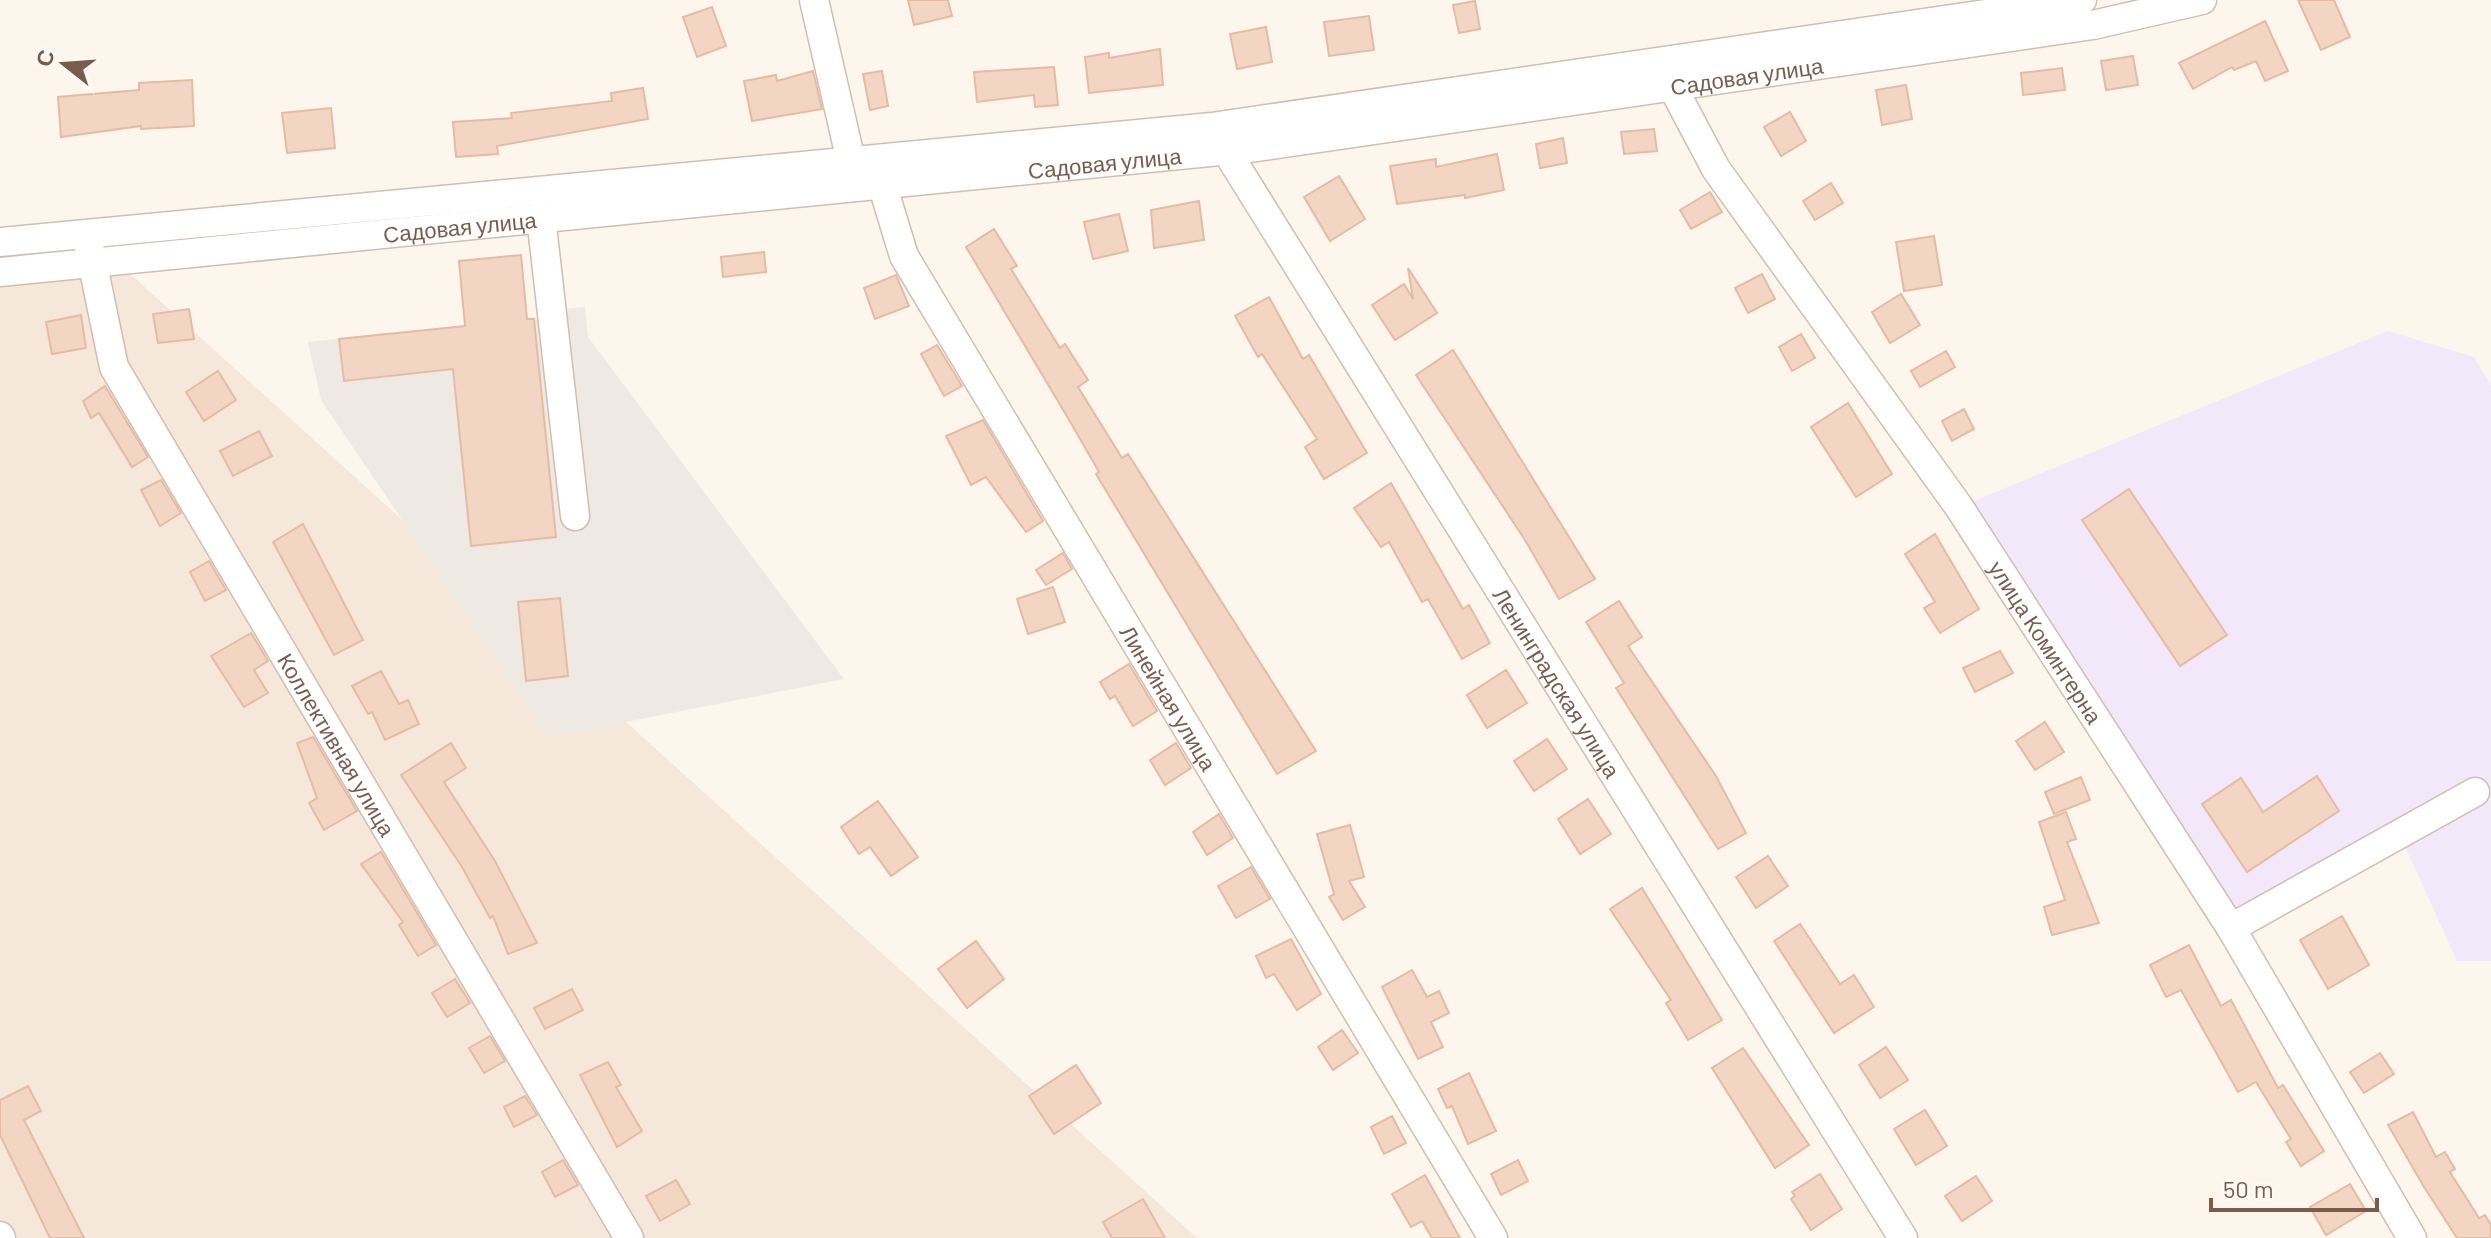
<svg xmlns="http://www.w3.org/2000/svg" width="2491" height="1238" viewBox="0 0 2491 1238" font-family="Barlow,sans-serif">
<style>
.residential{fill:#f5e8da}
.industrial{fill:#efe9e4}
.education{fill:#f3e8fa}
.building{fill:#f3d5c3;stroke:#e6bba3;stroke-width:2}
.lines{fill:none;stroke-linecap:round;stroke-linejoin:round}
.minor-casing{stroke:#d1beb0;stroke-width:31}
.minor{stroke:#fff;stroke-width:28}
.labels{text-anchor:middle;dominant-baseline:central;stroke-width:6;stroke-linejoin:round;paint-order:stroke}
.street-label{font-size:22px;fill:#7a5c4d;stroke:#fffaf3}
</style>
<rect width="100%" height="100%" fill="#fdf6ec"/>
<polygon class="residential" points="86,234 1197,1238 0,1238 0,242"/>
<polygon class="industrial" points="585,307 588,337 844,679 549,737 321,400 308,342 565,315 565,309"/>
<polygon class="education" points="2388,331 2474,357 2491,386 2491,961 2457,961 2399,833 2231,928 1959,507"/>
<g class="building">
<polygon points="908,0 948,0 952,16 914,25"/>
<polygon points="2298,0 2334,0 2350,37 2321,50"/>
<polygon points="1475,1 1480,29 1459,33 1453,5"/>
<polygon points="712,7 726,46 697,57 683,17"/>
<polygon points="1369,16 1374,50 1329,56 1324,22"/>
<polygon points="2265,21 2288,71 2265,81 2256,61 2234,70 2232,67 2193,89 2179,63"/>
<polygon points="1266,27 1272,62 1237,69 1230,34"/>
<polygon points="1160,49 1163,85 1089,93 1085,57 1109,53 1109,58"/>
<polygon points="2133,56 2138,85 2106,90 2101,61"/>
<polygon points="1054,67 1058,105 1035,107 1034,95 977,102 974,72"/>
<polygon points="2062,68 2065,90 2023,95 2021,73"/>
<polygon points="813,71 822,109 752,121 744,81 776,75 777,81"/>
<polygon points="882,71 888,106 870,110 863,74"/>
<polygon points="192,80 194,126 141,129 141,126 61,137 58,97 139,90 139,83"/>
<polygon points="1906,85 1912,119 1882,125 1876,90"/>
<polygon points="643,88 648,119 497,146 498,154 456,157 453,122 512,118 511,113 612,101 611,93"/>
<polygon points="331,108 335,148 287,153 282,113"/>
<polygon points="1790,112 1806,141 1781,156 1764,127"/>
<polygon points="1654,129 1657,151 1624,154 1621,132"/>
<polygon points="1563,138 1567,163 1540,168 1536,144"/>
<polygon points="1497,154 1504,190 1465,198 1465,195 1397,204 1390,166 1436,159 1436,167"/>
<polygon points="1339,176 1365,219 1330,241 1304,197"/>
<polygon points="1831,183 1843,203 1815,220 1803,201"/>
<polygon points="1710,192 1722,212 1691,229 1680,210"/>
<polygon points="1199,201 1204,240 1154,248 1151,210"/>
<polygon points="1119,214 1128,251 1093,259 1084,222"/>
<polygon points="994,229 1017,266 1011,269 1060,348 1065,344 1088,380 1078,387 1122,458 1128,454 1316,751 1277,774 1096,474 1099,472 1068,418 966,247"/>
<polygon points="1934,236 1942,285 1904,291 1896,242"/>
<polygon points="764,252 766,272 723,277 721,257"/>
<polygon points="521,255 527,319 534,319 556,537 471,546 453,369 344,381 339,339 465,326 459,261"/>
<polygon points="1408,268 1437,313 1395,340 1372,305 1404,284 1413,299"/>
<polygon points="1762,274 1775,299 1748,313 1735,288"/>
<polygon points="896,275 909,306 875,319 864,288"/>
<polygon points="1901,294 1920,325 1890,343 1872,312"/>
<polygon points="1269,297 1303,359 1309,355 1367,453 1324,479 1305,447 1317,439 1262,354 1258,357 1235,316"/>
<polygon points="189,309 194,339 158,343 153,314"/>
<polygon points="81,315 86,348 52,354 46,322"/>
<polygon points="1801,334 1815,358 1792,371 1779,347"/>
<polygon points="937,345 962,386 944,396 921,354"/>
<polygon points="1453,350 1595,579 1559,599 1525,540 1416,375"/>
<polygon points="1946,351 1955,367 1920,387 1911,371"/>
<polygon points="218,371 236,400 204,421 186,392"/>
<polygon points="105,386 148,457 132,467 99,413 91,418 83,401"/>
<polygon points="1848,403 1892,474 1856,497 1811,427"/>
<polygon points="1964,409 1974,429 1952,441 1942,421"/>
<polygon points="983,420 1043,521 1026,532 986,477 971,485 946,436"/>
<polygon points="259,431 272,456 233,476 220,451"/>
<polygon points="161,480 181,513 160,526 141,490"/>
<polygon points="1391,483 1463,609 1469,605 1490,643 1462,659 1428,599 1422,602 1389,542 1381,547 1354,508"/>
<polygon points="2129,489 2227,635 2180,666 2082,520"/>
<polygon points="303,524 363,640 334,655 273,542"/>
<polygon points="1935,534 1979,609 1940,633 1924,608 1935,602 1905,554"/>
<polygon points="1063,553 1072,569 1046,585 1036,570"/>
<polygon points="209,561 226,590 205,601 190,572"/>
<polygon points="1053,587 1065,622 1028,634 1017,599"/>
<polygon points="560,598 568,676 526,681 518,602"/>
<polygon points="1619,601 1642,637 1628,646 1716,776 1746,833 1718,849 1616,688 1624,683 1586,622"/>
<polygon points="251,633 268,661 254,670 268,693 244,707 211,656"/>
<polygon points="2000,651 2013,673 1975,692 1963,668"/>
<polygon points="1129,664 1157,711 1133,726 1115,696 1110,699 1100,682"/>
<polygon points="1506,670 1527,703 1487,728 1467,695"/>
<polygon points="381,671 399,704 408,700 419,724 385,740 372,712 368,714 352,686"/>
<polygon points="2045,722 2064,752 2035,770 2016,741"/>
<polygon points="313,737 357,811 324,830 309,803 317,798 297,743"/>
<polygon points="1547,739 1567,769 1534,791 1514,761"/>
<polygon points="451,743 466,768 444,782 495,861 537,943 508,954 493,916 490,918 462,867 401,775"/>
<polygon points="1176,743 1191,768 1165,785 1150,760"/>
<polygon points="2317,776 2339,811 2247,872 2202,804 2241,778 2263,812"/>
<polygon points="2081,777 2090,800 2054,814 2045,792"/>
<polygon points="1588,799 1611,834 1580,854 1558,819"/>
<polygon points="878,801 918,857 891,876 870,847 859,854 841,827"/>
<polygon points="2066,812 2076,839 2067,842 2099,923 2052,935 2044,907 2065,900 2039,822"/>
<polygon points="1219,814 1233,838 1207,855 1193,832"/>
<polygon points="1350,825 1364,877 1349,881 1365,907 1343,920 1329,897 1334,894 1317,834"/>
<polygon points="381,852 436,945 418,956 399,925 403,922 361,864"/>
<polygon points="1768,856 1788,886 1756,908 1736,877"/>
<polygon points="1251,867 1270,899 1236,918 1218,886"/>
<polygon points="1642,888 1722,1020 1688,1040 1666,1003 1671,1000 1610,909"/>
<polygon points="2342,916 2369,965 2328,989 2300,940"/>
<polygon points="1800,924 1840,984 1854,975 1874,1007 1834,1033 1774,941"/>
<polygon points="1291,939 1321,994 1297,1010 1274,974 1266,978 1256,956"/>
<polygon points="976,941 1004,979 967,1008 938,969"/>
<polygon points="2189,945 2221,1006 2231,1000 2278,1088 2283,1085 2324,1151 2301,1166 2286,1142 2291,1139 2256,1082 2238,1092 2181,990 2166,997 2150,965"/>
<polygon points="1412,970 1427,997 1439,991 1449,1013 1431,1022 1443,1047 1418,1059 1382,987"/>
<polygon points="455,979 470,1003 447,1017 432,993"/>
<polygon points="572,989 583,1010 545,1029 534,1008"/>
<polygon points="1342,1030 1358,1053 1333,1070 1318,1047"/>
<polygon points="490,1036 505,1061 484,1073 469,1048"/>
<polygon points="1886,1047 1908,1080 1880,1098 1859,1065"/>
<polygon points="1743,1048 1809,1145 1775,1168 1712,1068"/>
<polygon points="2380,1053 2394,1074 2364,1093 2350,1072"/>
<polygon points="608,1062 621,1085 616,1087 642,1131 617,1147 580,1075"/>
<polygon points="1076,1065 1101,1103 1054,1134 1029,1096"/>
<polygon points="1469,1073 1496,1131 1468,1144 1452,1106 1447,1108 1438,1089"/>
<polygon points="28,1086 41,1111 24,1120 84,1238 50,1238 0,1135 0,1100"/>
<polygon points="525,1096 537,1115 514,1127 504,1107"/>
<polygon points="1925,1110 1947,1146 1916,1165 1894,1129"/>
<polygon points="2413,1112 2436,1157 2445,1152 2455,1169 2450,1172 2479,1218 2485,1215 2491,1225 2491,1238 2457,1238 2424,1187 2388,1125"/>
<polygon points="1392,1116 1406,1143 1384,1154 1371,1127"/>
<polygon points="563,1160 578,1185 555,1197 542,1172"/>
<polygon points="1518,1160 1528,1181 1501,1195 1491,1174"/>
<polygon points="1820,1174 1842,1209 1811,1230 1791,1199 1795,1196 1792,1192"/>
<polygon points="1425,1175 1460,1238 1432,1238 1422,1221 1411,1227 1392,1194"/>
<polygon points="1976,1176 1992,1201 1962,1221 1945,1196"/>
<polygon points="676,1180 690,1204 660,1221 646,1196"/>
<polygon points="2350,1184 2366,1211 2326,1235 2310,1207"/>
<polygon points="1143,1199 1165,1238 1112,1238 1103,1222"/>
</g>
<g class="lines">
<g class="minor-casing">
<g id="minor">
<path id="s1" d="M814,0L851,161L882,184L904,256L1493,1238"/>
<path id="s2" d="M1663,69L1716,169L1959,507L2231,928L2412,1238"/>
<path id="s3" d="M1219,139L1903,1238"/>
<polyline points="541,217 575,516"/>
<polyline points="0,242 1212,127 2082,0"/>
<path id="s4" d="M89,246L114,367L629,1238"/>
<path id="s5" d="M0,272L1250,148L2093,25L2202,0"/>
<polyline points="2231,928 2475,792"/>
<polyline points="0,1236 1,1238"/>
</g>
</g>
<use href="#minor" class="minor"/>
</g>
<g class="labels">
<g class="street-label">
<text stroke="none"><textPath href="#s5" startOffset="1758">Садовая улица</textPath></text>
<text stroke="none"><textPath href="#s5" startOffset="1110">Садовая улица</textPath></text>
<text stroke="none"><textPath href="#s5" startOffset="462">Садовая улица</textPath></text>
<text stroke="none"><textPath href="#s2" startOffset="690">улица Коминтерна</textPath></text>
<text stroke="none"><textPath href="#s3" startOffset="640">Ленинградская улица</textPath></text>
<text stroke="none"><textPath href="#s1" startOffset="794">Линейная улица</textPath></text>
<text stroke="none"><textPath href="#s4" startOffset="562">Коллективная улица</textPath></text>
</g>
</g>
<g transform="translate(64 64) rotate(287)" stroke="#fffaf3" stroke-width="6" paint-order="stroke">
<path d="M0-6L14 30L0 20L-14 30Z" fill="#7a5c4d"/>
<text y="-12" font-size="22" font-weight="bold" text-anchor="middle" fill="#7a5c4d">С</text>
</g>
<path d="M2211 1198v12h166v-12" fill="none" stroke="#7a5c4d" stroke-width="4"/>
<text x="2223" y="1198" font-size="24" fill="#7a5c4d" stroke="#fffaf3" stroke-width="6" paint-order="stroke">50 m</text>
</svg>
